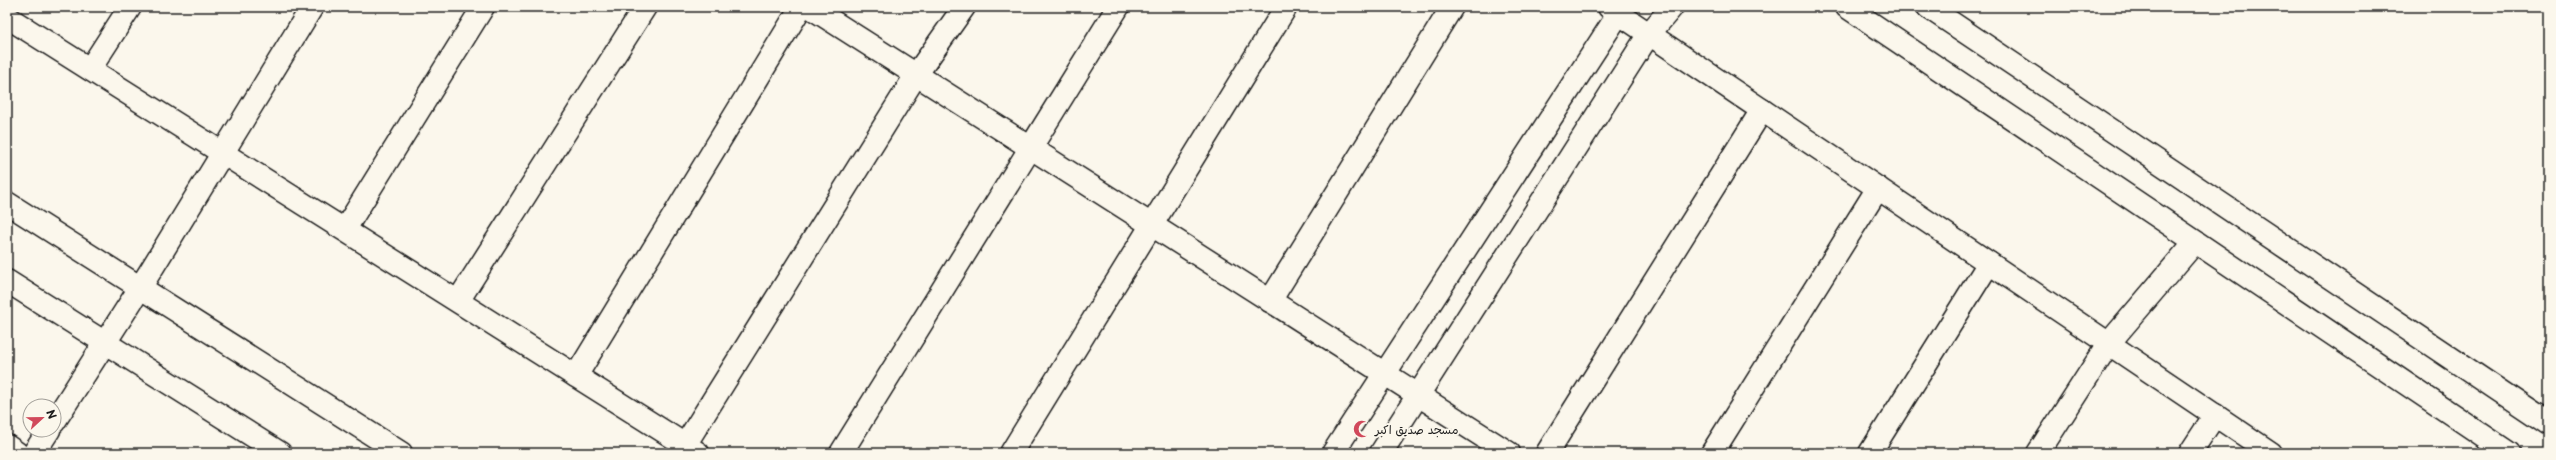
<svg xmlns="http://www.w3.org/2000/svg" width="2556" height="460" viewBox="0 0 2556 460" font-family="'Playpen Sans','Playpen Sans Arabic',sans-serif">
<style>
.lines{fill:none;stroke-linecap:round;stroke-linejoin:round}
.minor-casing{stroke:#1c1c1c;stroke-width:25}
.minor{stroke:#fbf7ec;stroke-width:22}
.labels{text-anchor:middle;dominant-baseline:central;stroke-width:4;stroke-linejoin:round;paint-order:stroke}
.poi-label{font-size:12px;fill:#1c1c1c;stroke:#fbf7ec;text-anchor:start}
</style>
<rect width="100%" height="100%" fill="#fbf7ec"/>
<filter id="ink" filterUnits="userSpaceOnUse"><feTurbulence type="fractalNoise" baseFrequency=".025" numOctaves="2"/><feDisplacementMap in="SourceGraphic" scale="8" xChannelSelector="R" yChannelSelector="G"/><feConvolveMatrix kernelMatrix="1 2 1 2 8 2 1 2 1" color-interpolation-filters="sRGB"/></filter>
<g filter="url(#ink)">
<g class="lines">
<g class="minor-casing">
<g id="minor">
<polyline points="810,7 1509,453"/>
<polyline points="1609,7 2271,453"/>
<polyline points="1847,7 2509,453"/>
<polyline points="1928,7 2549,424"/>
<polyline points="7,17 698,453"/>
<polyline points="90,69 130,7"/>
<polyline points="7,203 401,453"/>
<polyline points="345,229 483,7"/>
<polyline points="7,281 280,453"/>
<polyline points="458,301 645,7"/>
<polyline points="1270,301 1452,7"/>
<polyline points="576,376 801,7"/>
<polyline points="54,422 140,288 312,7"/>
<polyline points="7,446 17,453"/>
<polyline points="34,453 49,430"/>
<polyline points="680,453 916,75 964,7"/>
<polyline points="841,453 1118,7"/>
<polyline points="1011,453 1286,7"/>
<polyline points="1333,453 1623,7"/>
<polyline points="1381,453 1649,34 1672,7"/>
<polyline points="1547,453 1762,110"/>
<polyline points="1712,453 1878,188"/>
<polyline points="1870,453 1989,263"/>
<polyline points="2038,453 2109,343 2195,242"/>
<polyline points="2190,453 2215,415"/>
</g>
</g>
<use href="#minor" class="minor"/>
</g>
</g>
<defs>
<g id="mosque-bare" transform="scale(1.38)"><path d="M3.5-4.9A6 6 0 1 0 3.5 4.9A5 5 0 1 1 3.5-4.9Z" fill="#d1495b" stroke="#fbf7ec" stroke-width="2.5" paint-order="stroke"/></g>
</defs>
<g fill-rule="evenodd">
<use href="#mosque-bare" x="1362" y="429"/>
</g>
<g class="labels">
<g class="poi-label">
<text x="1375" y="429">مسجد صدیق اکبر</text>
</g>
</g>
<rect width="2556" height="460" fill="none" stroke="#fbf7ec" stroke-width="24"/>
<rect x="12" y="12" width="2532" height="436" fill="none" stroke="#1c1c1c" stroke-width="1.5" filter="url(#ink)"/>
<g transform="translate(42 418) rotate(68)"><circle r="19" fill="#fbf7ec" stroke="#a29f99"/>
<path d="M0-3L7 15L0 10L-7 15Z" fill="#d1495b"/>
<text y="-6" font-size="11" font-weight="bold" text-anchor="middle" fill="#1c1c1c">N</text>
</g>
</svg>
